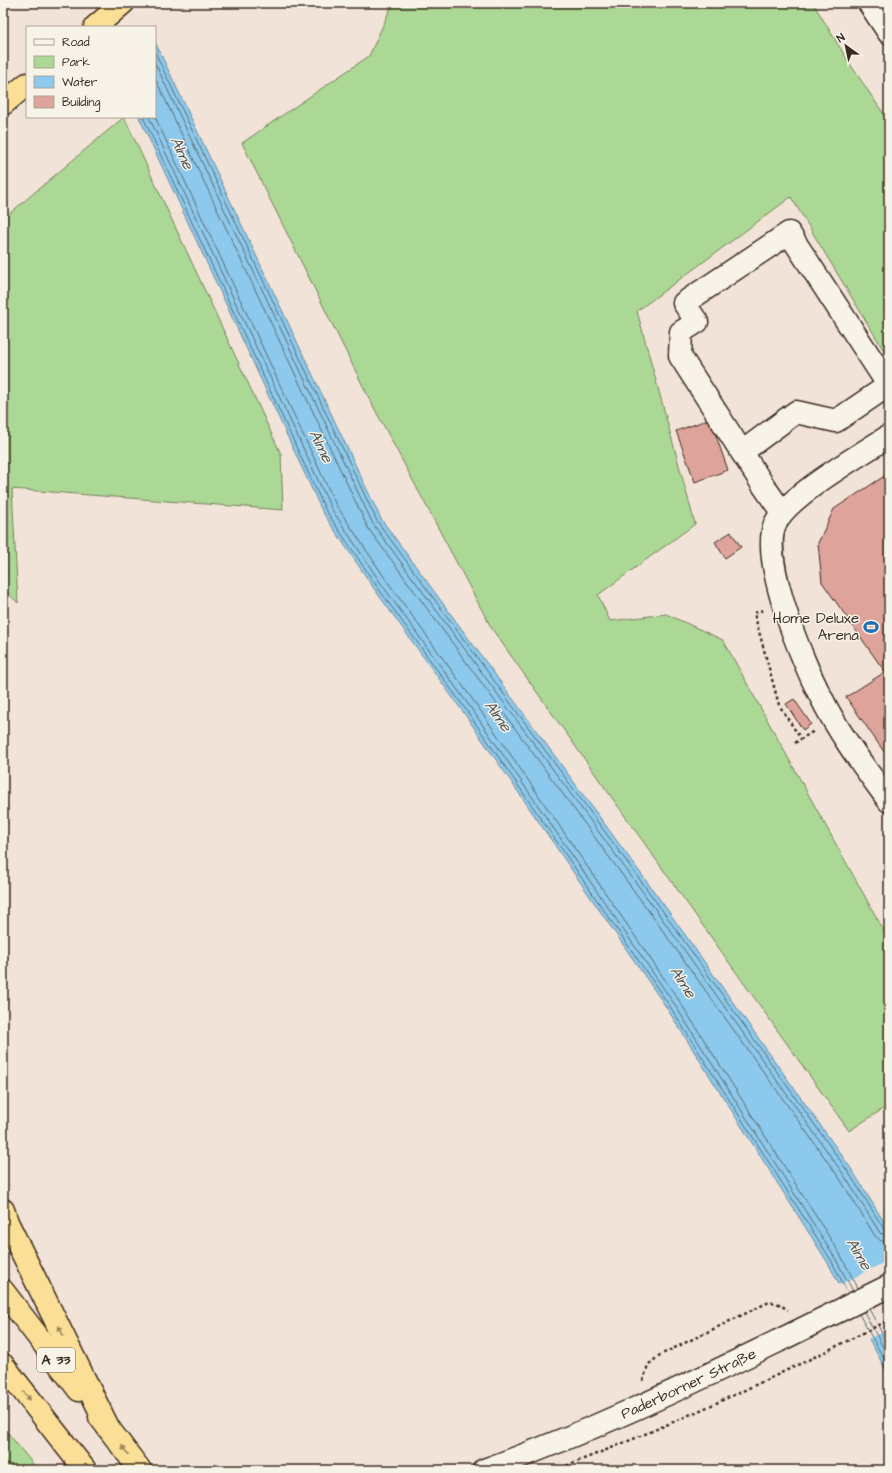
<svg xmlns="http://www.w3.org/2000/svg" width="892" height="1473" viewBox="0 0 892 1473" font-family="'Architects Daughter',sans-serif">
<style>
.green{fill:#acd896;stroke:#74815a}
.water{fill:#8cc9ec;stroke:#6c899a}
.pier{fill:#f2e3d9}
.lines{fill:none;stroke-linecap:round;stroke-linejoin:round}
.shore{stroke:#5b6a70;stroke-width:1}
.building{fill:#dea49b;stroke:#3b2a1e}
.minor-casing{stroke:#3b2a1e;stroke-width:25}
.highway-casing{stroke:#3b2a1e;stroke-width:25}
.path{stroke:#3b2a1e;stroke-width:2.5;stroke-dasharray:3 3;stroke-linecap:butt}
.minor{stroke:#f7f3e8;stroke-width:22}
.highway{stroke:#fbdf96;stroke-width:22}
.minor-bridge-casing{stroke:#3b2a1e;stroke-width:25;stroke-linecap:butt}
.minor-bridge{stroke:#f7f3e8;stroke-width:22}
.oneway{fill:#9b845a}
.labels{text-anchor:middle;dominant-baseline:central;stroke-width:3;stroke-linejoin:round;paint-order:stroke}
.shield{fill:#f7f3e8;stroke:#73665b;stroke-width:1}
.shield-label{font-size:14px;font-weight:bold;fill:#3b2a1e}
.poi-label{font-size:15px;fill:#3b2a1e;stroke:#f7f3e8;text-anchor:end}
.street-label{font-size:15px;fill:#3b2a1e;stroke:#f7f3e8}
.water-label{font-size:16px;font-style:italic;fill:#4f5252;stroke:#f7f3e8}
</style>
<rect width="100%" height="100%" fill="#f2e3d9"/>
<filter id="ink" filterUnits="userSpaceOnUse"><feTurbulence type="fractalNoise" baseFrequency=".025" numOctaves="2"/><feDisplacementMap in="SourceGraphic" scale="8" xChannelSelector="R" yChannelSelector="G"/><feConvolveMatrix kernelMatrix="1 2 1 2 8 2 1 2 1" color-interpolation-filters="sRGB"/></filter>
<g filter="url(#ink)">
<g class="green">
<polygon points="393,3 813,3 848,61 889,122 889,359 791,197 637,311 695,524 598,595 610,621 666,614 723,640 889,940 889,1105 849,1131 492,629 370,400 242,143 369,56"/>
<polygon points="124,117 281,454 283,510 12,489 18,603 3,588 3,219"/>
<polygon points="3,1427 38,1470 3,1470"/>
</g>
<polygon class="water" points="155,42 381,519 661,901 852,1170 889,1230 889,1376 828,1263 666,1007 466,716 375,590 323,513 139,117 155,117"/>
<g class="pier">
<polygon points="83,3 139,3 146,19 137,27 94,27"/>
<polygon points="889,1260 889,1329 866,1340 837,1286"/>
</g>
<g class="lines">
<g class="shore">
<polyline points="155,52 377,521 657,903 849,1173 884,1229 889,1231"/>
<polyline points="155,63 373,524 653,906 844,1175 880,1233 889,1236"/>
<polyline points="155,78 368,528 648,910 840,1179 875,1236 881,1241 889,1242"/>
<polyline points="143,117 326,511 378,588 469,714 669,1005 831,1260 848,1293"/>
<polyline points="149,117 331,508 382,585 473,711 673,1002 835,1258 853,1291"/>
<polyline points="155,117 336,505 387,581 478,707 678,999 840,1254 858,1288"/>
<polyline points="869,1309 889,1346"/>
<polyline points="864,1312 889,1358"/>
<polyline points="859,1314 889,1368"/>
</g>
</g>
<g class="building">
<polygon points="710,419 728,470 695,482 676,431"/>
<polygon points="889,473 889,759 846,697 885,672 822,582 818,543 834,509"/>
<polygon points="731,532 741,547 725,558 715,542"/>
<polygon points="794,699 811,724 803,730 786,704"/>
</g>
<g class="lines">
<g class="minor-casing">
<g id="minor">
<polyline points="869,3 889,33"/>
<path d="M889,436C862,454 787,496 775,524C760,560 803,663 821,697C839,734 865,768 889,801"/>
<polyline points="742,452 796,412 836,421 889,385"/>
<polyline points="783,511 779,508 763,485 680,356 681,332 697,322 684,303 789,233 889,386"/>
<path id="s1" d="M484,1470C585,1434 682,1388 778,1341"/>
</g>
</g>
<g class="highway-casing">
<g id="highway">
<polyline points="95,27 123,3"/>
<polyline points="3,104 27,84"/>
<polyline points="3,1210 7,1222 109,1429"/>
<polyline points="3,1291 79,1390"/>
<polyline points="3,1365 85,1470"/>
<polyline points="100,1417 140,1470"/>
</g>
</g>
<g class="path">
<polyline points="763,610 754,613 779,705 801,739 814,731"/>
<polyline points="795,743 801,739"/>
<polyline points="643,1381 648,1365 660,1355 769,1302 779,1304 788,1310"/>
<path d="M555,1470C669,1427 780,1375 889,1320"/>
</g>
<use href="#minor" class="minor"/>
<use href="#highway" class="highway"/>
<g class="minor-bridge-casing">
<polyline id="minor-bridge" points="778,1341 889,1286"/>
</g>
<use href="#minor-bridge" class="minor-bridge"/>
</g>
<defs><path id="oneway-solid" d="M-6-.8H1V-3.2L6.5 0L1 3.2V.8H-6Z"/></defs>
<g class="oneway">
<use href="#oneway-solid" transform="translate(61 1331) rotate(-116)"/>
<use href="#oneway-solid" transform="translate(27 1396) rotate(52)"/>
<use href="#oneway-solid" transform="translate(125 1450) rotate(-127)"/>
</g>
</g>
<defs>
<g id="stadium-bare" transform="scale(1.2)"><path d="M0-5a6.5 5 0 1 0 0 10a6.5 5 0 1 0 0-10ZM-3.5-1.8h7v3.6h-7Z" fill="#1f6fb2" stroke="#f7f3e8" stroke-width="2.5" paint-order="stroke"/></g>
</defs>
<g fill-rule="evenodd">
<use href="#stadium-bare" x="871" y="627"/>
</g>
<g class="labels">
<rect class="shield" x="37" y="1348" width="38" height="24" rx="3"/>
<g class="shield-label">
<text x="56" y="1360">A 33</text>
</g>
<g class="poi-label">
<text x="859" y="618">Home Deluxe<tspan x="859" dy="17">Arena</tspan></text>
</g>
<g class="street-label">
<text stroke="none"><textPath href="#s1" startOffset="222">Paderborner Straße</textPath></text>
</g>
<g class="water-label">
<text transform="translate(182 153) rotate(65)">Alme</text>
<text transform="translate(321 446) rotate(64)">Alme</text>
<text transform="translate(498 716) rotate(54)">Alme</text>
<text transform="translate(683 982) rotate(57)">Alme</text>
<text transform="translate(859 1254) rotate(59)">Alme</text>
</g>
</g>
<rect width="892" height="1473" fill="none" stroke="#f7f3e8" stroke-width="16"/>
<rect x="8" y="8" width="876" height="1457" fill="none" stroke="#3b2a1e" stroke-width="1.5" filter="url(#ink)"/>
<rect x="26" y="26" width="130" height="92" fill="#f7f3e8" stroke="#aca397"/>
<rect x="34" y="39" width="20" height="6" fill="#f7f3e8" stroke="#aca397"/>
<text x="62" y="46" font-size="12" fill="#3b2a1e">Road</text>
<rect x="34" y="56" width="20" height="12" fill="#acd896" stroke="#aca397"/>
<text x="62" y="66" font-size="12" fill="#3b2a1e">Park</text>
<rect x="34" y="76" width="20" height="12" fill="#8cc9ec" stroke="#aca397"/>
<text x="62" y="86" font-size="12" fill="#3b2a1e">Water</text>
<rect x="34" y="96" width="20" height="12" fill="#dea49b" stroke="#aca397"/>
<text x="62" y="106" font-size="12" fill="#3b2a1e">Building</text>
<g transform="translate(846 46) rotate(327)" stroke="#f7f3e8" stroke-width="3" paint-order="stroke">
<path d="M0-3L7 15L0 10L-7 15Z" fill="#3b2a1e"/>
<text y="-6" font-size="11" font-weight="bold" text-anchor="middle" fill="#3b2a1e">N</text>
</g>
</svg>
